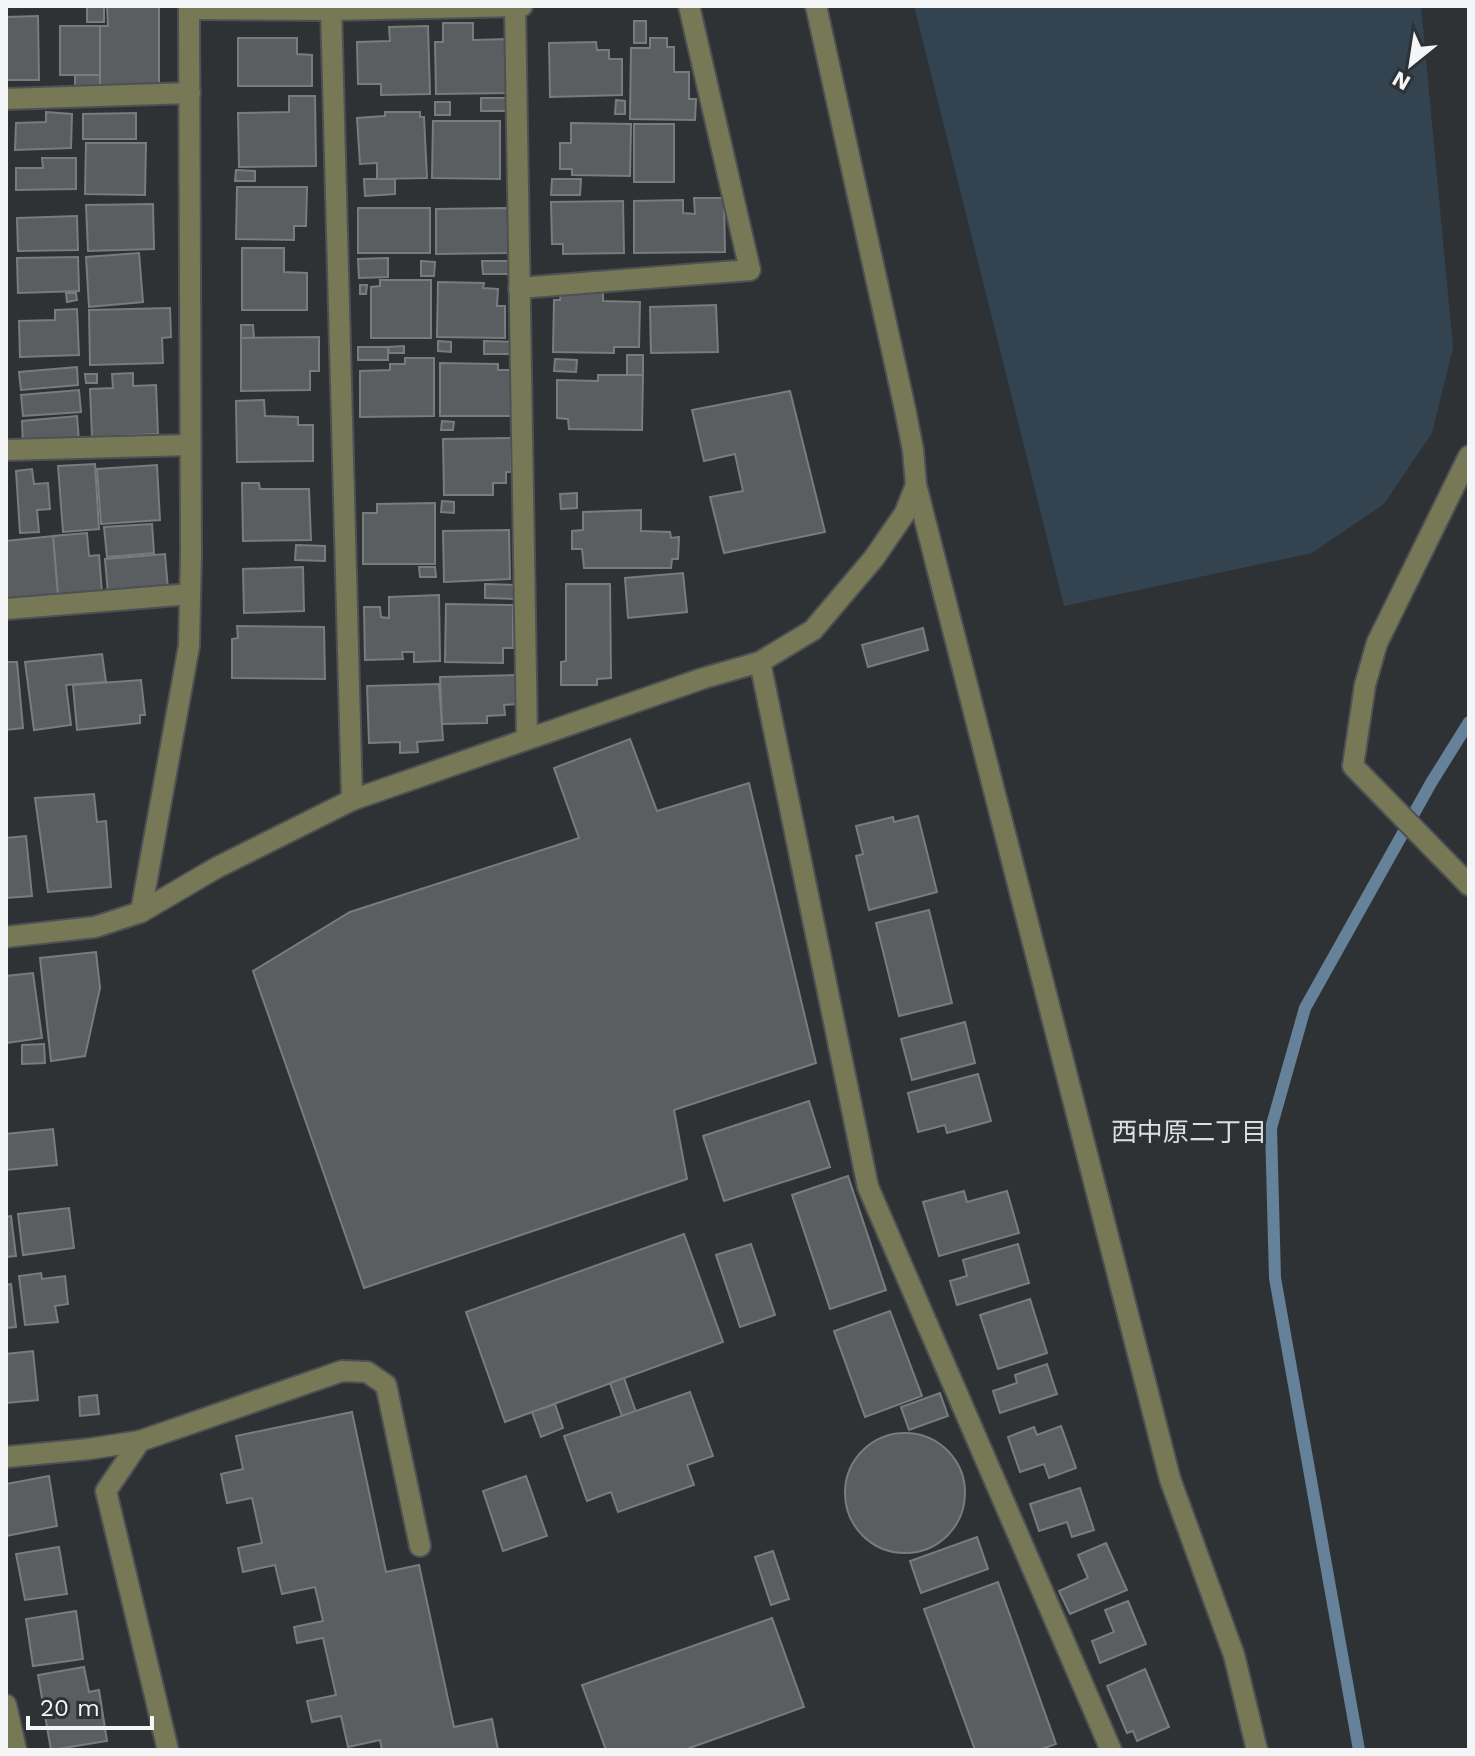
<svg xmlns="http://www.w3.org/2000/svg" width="1475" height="1756" viewBox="0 0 1475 1756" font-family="'Work Sans','Noto Sans JP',sans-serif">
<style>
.green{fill:#334350}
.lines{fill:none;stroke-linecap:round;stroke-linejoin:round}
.stream{stroke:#65829a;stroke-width:12}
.building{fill:#5a5e61;stroke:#787c7f;stroke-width:2}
.service-casing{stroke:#4e5154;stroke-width:24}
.minor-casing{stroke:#4e5154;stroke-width:24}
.service{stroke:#777856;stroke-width:20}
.minor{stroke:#777856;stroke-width:20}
.labels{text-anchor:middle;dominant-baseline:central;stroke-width:6;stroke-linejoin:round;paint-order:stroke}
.neighbourhood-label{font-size:26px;fill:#dbdfe3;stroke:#2f3235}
</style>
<rect width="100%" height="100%" fill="#2f3235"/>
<polygon class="green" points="914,6 1421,6 1453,348 1432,433 1384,504 1312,553 1064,606"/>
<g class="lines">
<polyline class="stream" points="1359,1750 1275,1278 1271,1128 1305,1008 1431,783 1469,722"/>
</g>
<g class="building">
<rect x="87" y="6" width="17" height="16"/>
<polygon points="107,6 159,6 159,88 100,88 100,26 108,26"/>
<polygon points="38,16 39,80 6,80 6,17"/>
<rect x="634" y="21" width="12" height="22"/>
<polygon points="443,23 473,23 473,40 509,39 509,93 436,94 435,42 443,42"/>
<rect x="60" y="26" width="40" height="49"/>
<polygon points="428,26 430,94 381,95 381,84 358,84 357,42 390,41 389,27"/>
<polygon points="238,38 297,38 297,54 312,55 312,86 238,86"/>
<polygon points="650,38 667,38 667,47 674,47 674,72 689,72 689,99 696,99 695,120 630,119 631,48 650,48"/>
<polygon points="596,42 597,50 609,50 609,59 622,59 622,95 550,97 549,43"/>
<rect x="75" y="75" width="25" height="13"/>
<polygon points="289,96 315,96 316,166 239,167 238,113 289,112"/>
<rect x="481" y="98" width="29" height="13"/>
<polygon points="616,100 625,101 625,114 615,114"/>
<rect x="435" y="102" width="15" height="13"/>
<polygon points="46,112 72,114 71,148 15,150 16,123 46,122"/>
<polygon points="385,112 420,112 420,117 424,117 427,178 377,179 377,163 360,164 357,118 385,116"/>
<polygon points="136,113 136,139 83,139 83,114"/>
<polygon points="433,121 500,121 500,179 432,178"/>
<polygon points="571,123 631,124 630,176 572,175 572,169 560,169 560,143 571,143"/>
<rect x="634" y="124" width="40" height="58"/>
<polygon points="86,143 146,143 145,195 85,194"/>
<polygon points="42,158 76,158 76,189 16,190 16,168 43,168"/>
<polygon points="236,170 255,171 255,181 235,181"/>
<polygon points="364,179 395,179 395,194 365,196"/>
<polygon points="552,179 581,179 580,195 551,195"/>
<polygon points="237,187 307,187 306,226 294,226 294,240 236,239"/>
<polygon points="694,198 724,198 725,252 634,253 634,201 683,200 683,213 695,214"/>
<polygon points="623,201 624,253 563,254 563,244 552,244 551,202"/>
<polygon points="153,204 154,249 88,251 86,205"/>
<rect x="358" y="208" width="72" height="45"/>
<polygon points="508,208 509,253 436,254 436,209"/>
<polygon points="77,216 78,250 18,251 17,218"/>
<polygon points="242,248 284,248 284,272 307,273 307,310 242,310"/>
<polygon points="139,253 143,302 89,307 86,257"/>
<polygon points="78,257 79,291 18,293 17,258"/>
<polygon points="388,258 388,277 359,278 358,259"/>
<polygon points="421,261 435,262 434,276 421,276"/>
<polygon points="482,261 514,261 514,274 483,274"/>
<polygon points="380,280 431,280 431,338 371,338 371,287 380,286"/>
<polygon points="438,282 484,283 483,288 498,289 497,306 505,306 505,338 437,337"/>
<polygon points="360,285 367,285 366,294 360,294"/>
<polygon points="603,288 603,301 640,302 639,347 614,347 614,353 553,352 554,300 560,300 561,293"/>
<polygon points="66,293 76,293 77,300 67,302"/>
<polygon points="716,305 718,352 651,353 650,307"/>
<polygon points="170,308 171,337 162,338 163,363 90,365 89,310"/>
<polygon points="77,309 79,355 20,357 19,321 55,320 55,310"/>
<polygon points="241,325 253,325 254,338 241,338"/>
<polygon points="319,337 319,371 310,371 310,390 241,391 241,338"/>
<polygon points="438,341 451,342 451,352 438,351"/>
<polygon points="484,341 514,342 513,354 484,354"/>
<polygon points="404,346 404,353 389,353 388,347"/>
<rect x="358" y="347" width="30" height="13"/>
<rect x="627" y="355" width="16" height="20"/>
<polygon points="405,358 434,358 434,416 360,417 360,371 390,370 390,364 405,364"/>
<polygon points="555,359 577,360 576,372 554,371"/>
<polygon points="440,363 498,364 498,370 514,370 514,416 440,416"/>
<polygon points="77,367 78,385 21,390 19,372"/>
<polygon points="133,373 133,386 156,385 158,434 92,437 90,389 113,388 112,374"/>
<polygon points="85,374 97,374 97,383 86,383"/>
<polygon points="598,375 643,375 642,430 569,429 568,419 557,418 557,380 598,381"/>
<polygon points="79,390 81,412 23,416 21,395"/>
<polygon points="790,391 825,532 724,553 710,497 743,491 735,454 704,461 692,410"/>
<polygon points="264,400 265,416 298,417 298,425 313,425 313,461 237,462 236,401"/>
<polygon points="77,416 79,441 23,445 22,421"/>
<polygon points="442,421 454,422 453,430 441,430"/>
<polygon points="511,438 511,472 506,472 506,483 493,483 493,495 444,495 443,439"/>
<polygon points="95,464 99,529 63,532 58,466"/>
<polygon points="157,465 160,520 101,524 97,469"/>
<polygon points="32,469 34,484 48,483 50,509 37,510 39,532 20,533 16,471"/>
<polygon points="242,483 259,483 260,489 309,489 311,540 243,541"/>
<polygon points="577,493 577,508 561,509 560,494"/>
<polygon points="442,501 454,502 454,513 441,512"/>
<polygon points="435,503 435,564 363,564 363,513 377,513 377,504"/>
<polygon points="641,510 641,531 670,532 671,538 679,537 678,559 672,559 671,568 584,568 582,549 572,549 572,531 583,530 583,512"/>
<polygon points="152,524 154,553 107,557 104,527"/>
<polygon points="509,530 510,579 444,582 443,531"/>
<polygon points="87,533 89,556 99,555 102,593 58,596 53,536"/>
<polygon points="53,536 58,596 6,600 6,541"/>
<polygon points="296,545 325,546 325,561 295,560"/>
<polygon points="165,554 168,589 108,594 105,559"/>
<polygon points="303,567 304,611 244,613 243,569"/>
<polygon points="419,567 435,567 436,577 420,577"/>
<polygon points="683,573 687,612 628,618 625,578"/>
<polygon points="485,584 516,585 515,599 485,598"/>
<polygon points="566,584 610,584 611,678 597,679 597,685 561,685 561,662 566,661"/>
<polygon points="439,595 440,661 414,662 414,652 402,652 403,659 365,660 364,607 380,607 381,617 389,618 389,597"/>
<polygon points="446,604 513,605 513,648 503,648 503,663 445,662"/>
<polygon points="237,626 324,627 325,679 232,678 232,639 238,638"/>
<polygon points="923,628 928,650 868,667 862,645"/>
<polygon points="102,654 106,682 66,685 71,725 34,730 25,662"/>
<polygon points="6,662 17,662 23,728 6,730"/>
<polygon points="515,675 516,704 504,705 505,715 487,716 487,723 442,724 440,677"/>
<polygon points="141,680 145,715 140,715 140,723 77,730 73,685"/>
<polygon points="439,684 443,740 417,742 418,752 400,753 400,742 369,743 367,686"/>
<polygon points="630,739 657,811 749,783 816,1063 674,1110 687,1179 364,1288 253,971 350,912 579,838 554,768"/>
<polygon points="94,794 97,822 106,821 111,887 48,892 35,798"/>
<polygon points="918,816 937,892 869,910 856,856 863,854 856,826 893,817 894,822"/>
<polygon points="26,836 32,896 6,898 6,838"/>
<polygon points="929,910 952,1003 899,1016 876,923"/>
<polygon points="96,952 100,988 85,1056 51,1061 40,958"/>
<polygon points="33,973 42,1038 6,1043 6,976"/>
<polygon points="965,1022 975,1063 912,1080 901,1039"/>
<polygon points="44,1044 45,1063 22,1064 22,1045"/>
<polygon points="978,1074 991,1121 947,1133 945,1125 918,1132 908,1093"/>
<polygon points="809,1101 830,1167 724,1201 703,1136"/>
<polygon points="53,1129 57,1165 6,1170 6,1134"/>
<polygon points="848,1176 886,1290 830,1309 792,1195"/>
<polygon points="964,1191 967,1202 1007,1191 1019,1233 939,1256 923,1202"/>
<polygon points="69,1208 74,1248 23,1255 18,1214"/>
<polygon points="11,1216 16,1256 6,1257 6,1217"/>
<polygon points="684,1234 723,1342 505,1422 466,1312"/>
<polygon points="751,1244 775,1315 740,1327 716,1255"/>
<polygon points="1018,1244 1029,1283 957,1305 950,1281 967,1276 963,1260"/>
<polygon points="41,1273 42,1279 65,1276 68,1304 55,1306 58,1322 25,1325 19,1276"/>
<polygon points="11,1284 16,1327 6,1328 6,1285"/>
<polygon points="1030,1299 1047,1353 998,1369 980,1315"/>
<polygon points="890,1311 922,1396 865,1417 834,1331"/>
<polygon points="33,1351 38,1400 6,1403 6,1354"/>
<polygon points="1047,1364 1057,1394 1000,1413 993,1391 1017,1383 1015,1375"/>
<polygon points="624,1378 636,1412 622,1416 610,1383"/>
<polygon points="690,1392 713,1456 687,1465 694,1485 618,1512 611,1492 587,1501 564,1436"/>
<polygon points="940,1393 948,1416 909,1430 901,1407"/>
<polygon points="97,1395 99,1414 80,1416 79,1397"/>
<polygon points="555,1404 563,1428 541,1437 532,1412"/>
<polygon points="352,1412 386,1572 419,1565 454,1727 492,1719 498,1750 382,1750 380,1740 348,1747 341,1716 312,1722 307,1701 336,1695 323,1638 297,1643 294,1627 323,1621 315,1587 282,1594 275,1565 243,1572 238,1548 262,1543 252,1498 227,1503 221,1474 243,1469 236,1436"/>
<polygon points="1061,1426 1076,1468 1049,1478 1044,1464 1020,1472 1008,1437 1034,1427 1037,1435"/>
<circle cx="905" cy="1493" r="60"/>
<polygon points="49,1476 57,1526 6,1536 6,1484"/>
<polygon points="526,1476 547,1536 503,1551 483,1491"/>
<polygon points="1080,1488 1094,1530 1072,1537 1067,1522 1039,1531 1030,1504"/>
<polygon points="977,1537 988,1569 921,1593 910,1561"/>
<polygon points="1106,1543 1127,1590 1070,1614 1059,1591 1088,1578 1078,1555"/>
<polygon points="59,1547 67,1594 25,1600 16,1554"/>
<polygon points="773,1551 789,1599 771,1605 755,1557"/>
<polygon points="998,1582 1056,1744 1039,1750 975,1750 924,1609"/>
<polygon points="1128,1601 1146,1644 1100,1663 1092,1641 1114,1632 1105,1610"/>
<polygon points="76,1611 83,1659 33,1666 26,1619"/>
<polygon points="772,1618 804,1707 684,1750 606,1750 582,1685"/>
<polygon points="84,1667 89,1692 99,1690 107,1741 51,1750 38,1675"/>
<polygon points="1145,1669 1169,1727 1137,1741 1133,1731 1127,1733 1107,1686"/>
</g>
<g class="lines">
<g class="service-casing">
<g id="service">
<polyline points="1469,456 1377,643 1365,685 1353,766 1469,885"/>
<polyline points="168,1750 106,1491 140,1441 342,1371 367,1372 386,1385 420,1546"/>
</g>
</g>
<g class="minor-casing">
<g id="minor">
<polyline points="331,6 352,800"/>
<polyline points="515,6 527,738"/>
<polyline points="816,6 905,409 913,450 916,485 1170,1479 1234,1655 1257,1750"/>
<polyline points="189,9 331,10 522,6"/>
<polyline points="6,99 190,93"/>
<polyline points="519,288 750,270 689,6"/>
<polyline points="6,450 189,445"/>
<polyline points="6,609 190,594"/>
<polyline points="760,662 868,1187 1111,1750"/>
<polyline points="141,912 189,646 191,554 189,6"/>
<polyline points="6,937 95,927 141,912 216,868 352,800 704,678 760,662 813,630 874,558 905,513 916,485"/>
<polyline points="6,1457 89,1449 140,1441"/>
<polyline points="6,1705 16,1750"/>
</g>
</g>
<use href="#service" class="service"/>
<use href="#minor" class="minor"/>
</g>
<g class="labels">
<g class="neighbourhood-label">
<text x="1189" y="1132">西中原二丁目</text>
</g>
</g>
<rect width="1475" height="1756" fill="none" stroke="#f3f5f7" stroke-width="16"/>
<g transform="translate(1411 64) rotate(210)" stroke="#2f3235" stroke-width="6" paint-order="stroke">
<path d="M0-6L14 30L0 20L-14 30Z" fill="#f3f5f7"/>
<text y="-12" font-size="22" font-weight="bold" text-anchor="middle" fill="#f3f5f7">N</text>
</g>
<path d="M28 1716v12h124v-12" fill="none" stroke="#f3f5f7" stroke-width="4"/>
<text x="40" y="1716" font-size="24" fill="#f3f5f7" stroke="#2f3235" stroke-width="6" paint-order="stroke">20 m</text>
</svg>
